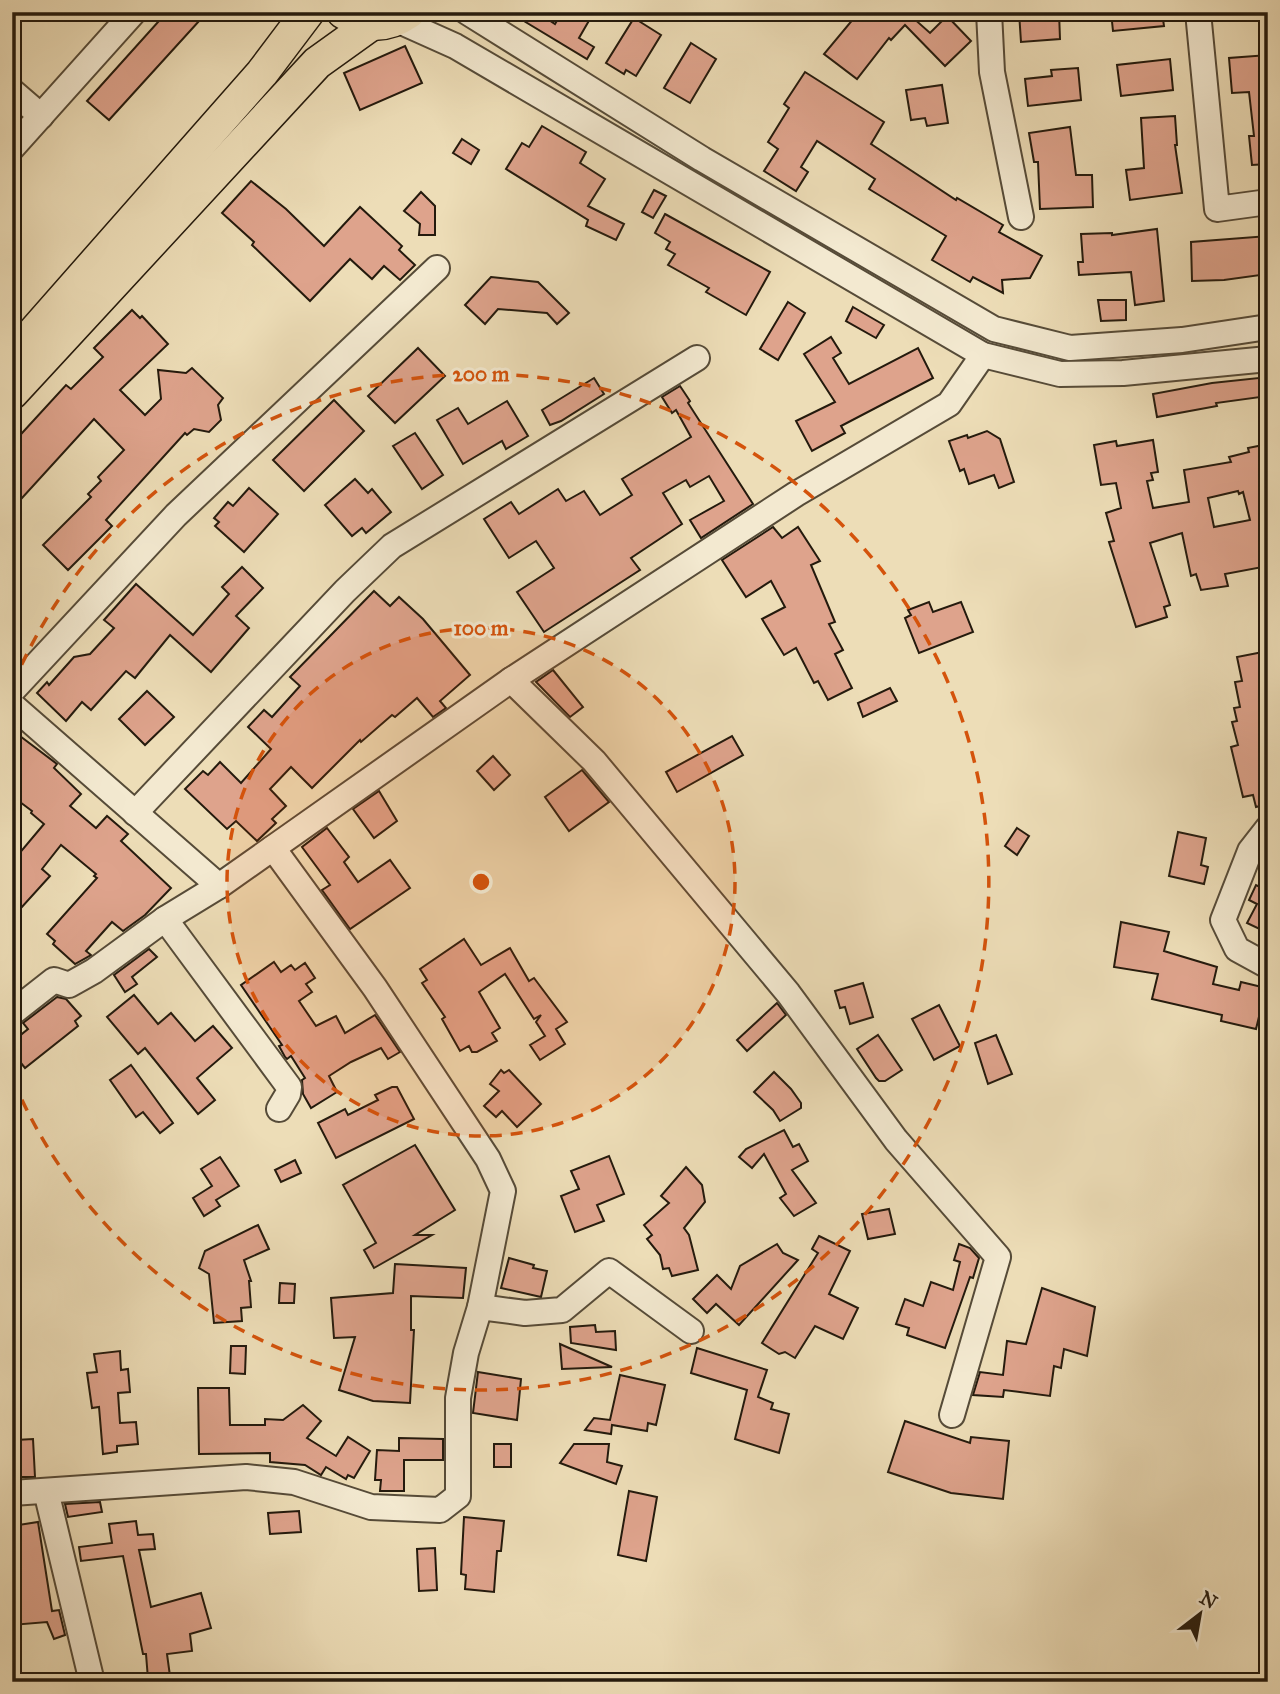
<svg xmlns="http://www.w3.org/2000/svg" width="1280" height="1694" viewBox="0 0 1280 1694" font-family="'IM FELL Great Primer',serif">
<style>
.building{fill:#dea38c;stroke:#241a0d;stroke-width:2;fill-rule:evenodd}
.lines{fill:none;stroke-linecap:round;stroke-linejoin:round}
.minor-casing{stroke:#564b38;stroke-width:28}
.major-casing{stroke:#241a0d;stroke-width:35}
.minor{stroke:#f3e9d0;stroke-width:24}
.major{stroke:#edddb7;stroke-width:32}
.ring{fill:none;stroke:#d4530c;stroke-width:3.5;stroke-dasharray:12 9}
.centre{fill:#d4530c;stroke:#f3e9d0;stroke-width:3.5}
.ring-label{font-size:21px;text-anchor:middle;font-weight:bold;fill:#d4530c;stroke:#f3e9d0;stroke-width:6;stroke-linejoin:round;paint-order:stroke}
</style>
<rect width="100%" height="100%" fill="#edddb7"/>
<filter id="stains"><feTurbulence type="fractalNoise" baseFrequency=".00286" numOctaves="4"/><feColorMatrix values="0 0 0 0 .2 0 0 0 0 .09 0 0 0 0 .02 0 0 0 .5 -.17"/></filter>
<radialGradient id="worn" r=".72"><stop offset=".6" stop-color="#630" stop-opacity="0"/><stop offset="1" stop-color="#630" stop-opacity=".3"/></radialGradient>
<g class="building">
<polygon points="167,12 192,12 200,20 109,120 87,101"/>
<polygon points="509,12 537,12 555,24 562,12 594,12 579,38 594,47 587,59"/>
<polygon points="859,12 916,12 912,17 930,33 947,16 971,41 945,66 905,25 891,40 889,38 857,79 824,54"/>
<polygon points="1019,12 1059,12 1060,39 1021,42"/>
<polygon points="1111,12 1162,12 1164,26 1113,31"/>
<polygon points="634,18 661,35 636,76 626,70 624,74 606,63"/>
<polygon points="691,43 716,59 690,103 664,88"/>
<polygon points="405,46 422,83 360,110 344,73"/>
<polygon points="1268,55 1268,164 1252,165 1249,136 1254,136 1249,92 1232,93 1229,58"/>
<polygon points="1170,59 1173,90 1121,96 1117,65"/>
<polygon points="1078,68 1081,100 1028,106 1025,79 1052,76 1051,70"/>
<polygon points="805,72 884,122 871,144 956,200 957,198 1003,225 999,232 1042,256 1030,278 1002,280 1003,293 973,277 970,282 932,260 946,236 869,189 875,179 817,141 801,167 808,172 796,191 764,171 778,149 768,142 789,108 784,104"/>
<polygon points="942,85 948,123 927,126 925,118 911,120 906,90"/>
<polygon points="1175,116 1177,145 1175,145 1182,193 1130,200 1126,170 1144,168 1141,118"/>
<polygon points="542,126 586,152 580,163 605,179 588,206 624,224 616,240 586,226 588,220 506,169 522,143 529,147"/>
<polygon points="1070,127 1076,175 1092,175 1093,207 1040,209 1038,162 1034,162 1029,133"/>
<polygon points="462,139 479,150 471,164 453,153"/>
<polygon points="251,181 286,209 324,246 360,207 402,246 399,250 415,265 400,280 384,266 372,279 350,259 310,301 252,245 254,242 222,213"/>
<polygon points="654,190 666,196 653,218 642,212"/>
<polygon points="421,192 435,206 435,235 419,235 420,224 404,211"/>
<polygon points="665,214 770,272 746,315 706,292 709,288 668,265 675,254 666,249 670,242 655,233"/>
<polygon points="1157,229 1164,301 1135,305 1131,272 1079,275 1078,262 1083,262 1081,234 1112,233 1112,235"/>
<polygon points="1268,236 1268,274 1224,280 1192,281 1191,242"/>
<polygon points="491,277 538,282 569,313 557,324 547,313 498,309 485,324 465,305"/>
<polygon points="1098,300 1126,300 1126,320 1101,321"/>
<polygon points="788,302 805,313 778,360 760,349"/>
<polygon points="853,307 884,325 876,338 846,321"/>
<polygon points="132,310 140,318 142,316 168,344 120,390 145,415 161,399 158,370 186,373 192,368 223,398 218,405 221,420 209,432 194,429 187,435 185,433 106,520 112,526 68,570 43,545 91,497 88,494 101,481 98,477 124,450 94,419 12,509 12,444 66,385 71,389 103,357 94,348"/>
<polygon points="831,337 841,353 833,358 849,384 918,348 933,378 841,426 845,433 812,451 796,421 835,402 804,354"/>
<polygon points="418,348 445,376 395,423 368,396"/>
<polygon points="1268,377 1268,396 1216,403 1217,406 1157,417 1153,394 1212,383"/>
<polygon points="594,378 604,394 561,421 550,425 542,410"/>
<polygon points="680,386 690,401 688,403 753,504 701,538 690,520 724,501 709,476 690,487 686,480 663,493 682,524 631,558 640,570 544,632 517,592 554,568 536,541 509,558 484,519 511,502 519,514 558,489 566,501 584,491 600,515 632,495 622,479 691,437 676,410 672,413 662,397"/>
<polygon points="334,400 364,431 304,491 273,460"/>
<polygon points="507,401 528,436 506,449 502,441 463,464 437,420 458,408 468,424"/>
<polygon points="987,431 1000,439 1014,482 999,488 994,475 969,484 964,469 960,471 949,441 967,435 968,438"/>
<polygon points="415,433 443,475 422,489 393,446"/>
<path d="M1153,440L1158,472L1151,473L1153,480L1147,481L1153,508L1189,502L1184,470L1231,462L1229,457L1249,452L1248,448L1268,444V566L1225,574L1228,586L1201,590L1196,574L1191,576L1182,533L1150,543L1170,605L1164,607L1167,617L1136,627L1109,542L1114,541L1106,513L1121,508L1116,483L1101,485L1094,445L1116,441L1117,446ZM1238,491L1239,494L1243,492L1250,520L1214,527L1208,498Z"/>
<polygon points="355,479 368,493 372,489 391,512 366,533 362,528 352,536 325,505"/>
<polygon points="249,488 278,514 244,552 215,526 219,522 214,518 228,502 233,506"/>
<polygon points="773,527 782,538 798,527 820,561 811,565 835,622 829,624 843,650 835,654 852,688 828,700 818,681 814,683 796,648 784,655 762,619 785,607 771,581 746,597 722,560"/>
<polygon points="242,567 263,588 236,616 249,628 211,672 170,635 135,678 126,671 91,710 82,702 66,721 37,693 47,682 49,685 74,657 90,654 114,628 104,620 136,584 193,635 229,594 222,587"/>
<polygon points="374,591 390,606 399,597 423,619 470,675 440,701 446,708 433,717 417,698 395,717 392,715 361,742 360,740 312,788 291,767 270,789 286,806 272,819 276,823 257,841 236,821 227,829 185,789 203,771 208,775 220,762 241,783 271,749 248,727 264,710 272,717 300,686 290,677"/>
<polygon points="929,602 933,612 961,602 973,632 919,653 905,618 911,615 908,610"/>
<polygon points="1268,651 1268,804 1256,807 1253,795 1243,797 1231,747 1238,745 1232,722 1237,721 1234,708 1240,707 1235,682 1242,681 1237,657"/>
<polygon points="553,670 583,707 570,717 536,682"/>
<polygon points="890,688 897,701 863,717 858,703"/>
<polygon points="147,691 174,717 145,745 119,719"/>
<polygon points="12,730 57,764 54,768 81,794 70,806 96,828 107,816 128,834 121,841 171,888 145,915 123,931 112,922 86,951 91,955 75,964 53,944 55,941 47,934 97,878 94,876 96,874 61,845 42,869 50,876 12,918 12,862 44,824 31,813 32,811 12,796"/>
<polygon points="732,736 743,755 677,792 666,772"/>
<polygon points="493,756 510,775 494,790 477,771"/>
<polygon points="582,770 609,802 569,831 545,797"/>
<polygon points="379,791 397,821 374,838 353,809"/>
<polygon points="327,828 349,857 344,862 358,882 390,860 410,888 350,929 322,890 330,885 302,847"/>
<polygon points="1017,828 1029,836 1017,855 1005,846"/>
<polygon points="1178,832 1206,838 1201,865 1208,867 1204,884 1169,876"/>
<polygon points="1268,881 1268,933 1247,923 1257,904 1249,900 1256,885 1264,889"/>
<polygon points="1121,922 1169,932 1164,951 1217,967 1213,984 1239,990 1241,982 1266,988 1256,1029 1221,1021 1222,1015 1152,999 1158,974 1114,967"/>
<polygon points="464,939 481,965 510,948 529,981 534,978 567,1022 556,1029 565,1044 540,1060 530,1045 545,1036 536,1022 541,1015 534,1019 505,974 479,992 500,1028 492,1033 497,1041 477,1052 472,1052 469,1046 460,1051 442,1019 445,1017 422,983 427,980 420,969"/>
<polygon points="149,949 157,957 132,977 137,984 125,992 114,975"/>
<polygon points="274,962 281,972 291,965 295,970 305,963 315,978 306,984 312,992 299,1001 316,1026 336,1016 345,1033 375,1015 400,1052 388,1059 381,1048 351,1062 329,1076 337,1092 311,1108 303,1094 302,1080 305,1078 291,1056 287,1059 285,1057 279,1046 282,1045 241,985"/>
<polygon points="863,983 873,1017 850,1024 845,1007 840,1008 835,991"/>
<polygon points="134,995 158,1024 171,1013 195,1041 213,1026 232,1048 197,1078 215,1100 198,1114 145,1048 138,1054 107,1017"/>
<polygon points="57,997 66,999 81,1016 75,1021 78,1026 25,1068 12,1052 12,1042 28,1029 23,1023"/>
<polygon points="777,1003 786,1015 747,1051 737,1040"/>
<polygon points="939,1005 960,1046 934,1060 912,1019"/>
<polygon points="878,1035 902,1070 885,1081 879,1081 876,1078 857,1049"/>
<polygon points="996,1035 1012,1074 988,1084 975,1043"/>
<polygon points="131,1065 173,1123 160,1133 143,1112 136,1117 110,1080"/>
<polygon points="501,1070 504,1073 509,1070 541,1104 517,1127 502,1111 496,1117 484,1106 499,1091 490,1084"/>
<polygon points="774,1072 791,1089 801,1103 801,1108 780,1121 773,1110 754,1092"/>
<polygon points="392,1087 397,1087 414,1119 336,1158 318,1123 345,1109 348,1115 378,1100 375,1095"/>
<polygon points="784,1130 793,1147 799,1144 808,1161 792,1170 816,1203 794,1216 780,1198 786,1194 764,1154 752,1168 739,1157 746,1149"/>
<polygon points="415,1145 455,1210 415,1235 432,1235 374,1268 364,1250 376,1243 343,1185"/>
<polygon points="609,1156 624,1194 597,1205 604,1221 575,1232 561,1196 579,1189 571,1171"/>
<polygon points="220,1157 239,1186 216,1200 220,1206 204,1216 193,1198 212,1186 201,1169"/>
<polygon points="295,1160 301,1173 281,1182 275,1170"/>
<polygon points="686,1167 702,1185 705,1202 684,1228 689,1235 698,1270 672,1276 669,1268 663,1269 660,1255 647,1239 652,1235 644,1225 669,1203 661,1196"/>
<polygon points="889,1209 895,1234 868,1239 862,1214"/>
<polygon points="258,1225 269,1249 244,1260 251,1281 249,1281 251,1307 241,1308 242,1321 214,1323 209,1274 199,1268 205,1251"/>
<polygon points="819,1236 850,1251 829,1294 858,1308 843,1339 815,1326 795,1358 785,1352 779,1354 762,1343 818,1253 812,1249"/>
<polygon points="777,1244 783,1253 798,1260 739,1325 716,1304 707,1313 693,1299 717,1275 731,1289 740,1266"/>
<polygon points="959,1244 970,1248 979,1258 973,1278 970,1277 945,1348 907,1335 909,1328 896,1324 905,1299 923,1306 931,1282 953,1290 960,1262 954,1260"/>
<polygon points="509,1258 534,1265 533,1268 547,1271 541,1297 501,1288"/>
<polygon points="395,1264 466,1268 463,1298 411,1296 411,1330 414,1330 410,1403 373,1401 339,1390 355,1337 334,1338 331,1298 393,1293"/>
<polygon points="280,1283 295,1284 294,1303 279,1303"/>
<polygon points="1042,1288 1095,1307 1087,1356 1064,1349 1061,1368 1054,1366 1050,1396 1004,1390 1003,1397 973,1395 980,1372 1003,1375 1007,1341 1026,1344"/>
<polygon points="595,1325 596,1332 615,1331 616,1350 571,1343 570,1327"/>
<polygon points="560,1344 612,1367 562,1369"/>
<polygon points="231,1346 246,1346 245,1374 230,1373"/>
<polygon points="697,1348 767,1370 758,1397 773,1403 771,1409 789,1414 779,1453 735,1439 747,1390 691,1373"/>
<polygon points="120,1351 121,1370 128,1369 130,1392 118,1393 120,1423 136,1422 138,1444 117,1446 117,1452 103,1454 99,1407 92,1408 87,1373 97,1372 94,1354"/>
<polygon points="478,1372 521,1379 517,1420 473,1413"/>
<polygon points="620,1375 665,1385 656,1425 648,1423 647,1431 612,1425 611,1434 585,1430 594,1418 610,1420"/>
<polygon points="198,1388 229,1388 230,1425 265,1425 265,1419 283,1420 303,1405 321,1421 307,1438 336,1456 348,1437 370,1451 354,1478 348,1475 346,1479 326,1467 321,1475 305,1465 270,1462 270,1453 199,1454"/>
<polygon points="905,1421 970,1443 971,1437 1009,1441 1003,1499 951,1493 888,1472"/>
<polygon points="399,1438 443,1439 443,1460 404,1460 404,1491 380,1491 381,1480 375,1480 377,1450 399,1451"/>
<polygon points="33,1439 35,1477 21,1477 20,1473 12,1474 12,1444 17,1444 16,1440"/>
<rect x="494" y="1444" width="17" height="23"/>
<polygon points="574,1444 609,1444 607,1462 622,1466 616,1484 560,1463"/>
<polygon points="629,1491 657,1497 646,1561 618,1555"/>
<polygon points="100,1502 102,1512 68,1517 65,1504"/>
<polygon points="299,1511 301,1532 270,1534 268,1513"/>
<polygon points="464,1517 504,1521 501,1551 497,1551 494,1592 465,1589 466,1575 461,1574"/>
<polygon points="136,1521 138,1535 153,1534 155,1549 139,1550 151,1607 201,1593 211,1628 190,1634 192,1651 167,1654 170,1676 148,1679 146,1654 143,1654 123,1556 81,1561 79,1547 112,1543 109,1524"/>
<polygon points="38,1522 52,1611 59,1610 65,1635 54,1639 47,1622 12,1625 12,1526"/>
<polygon points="435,1548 437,1590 419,1591 417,1549"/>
</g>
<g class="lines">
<g class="minor-casing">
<g id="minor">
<polyline points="467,12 702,159 994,329 1070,348 1182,340 1268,327"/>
<polyline points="989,12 992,72 1021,217"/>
<polyline points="1198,12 1217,209 1268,202"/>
<polyline points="397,20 455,46 983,355 1060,374 1123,373 1268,359"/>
<polyline points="12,91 41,116"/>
<polyline points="12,148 134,12"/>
<polyline points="511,680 594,761 788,993 896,1140 998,1257 952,1415"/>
<polyline points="12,691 176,515 437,268"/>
<polyline points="12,705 219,886"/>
<polyline points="135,813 345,591 392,546 697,358"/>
<polyline points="1268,828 1250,851 1223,920 1237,949 1268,966"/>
<polyline points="165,919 289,1087 288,1094 279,1109"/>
<polyline points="12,1013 54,980 69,985 94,971 165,919 219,886 511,680 796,494 949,404 983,355"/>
<polyline points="480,1307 525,1313 562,1310 609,1271 691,1331"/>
<polyline points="46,1491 92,1682"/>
<polyline points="12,1493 246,1477 294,1482 371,1507 440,1510 458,1496 458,1398 466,1353 480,1307 503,1191 488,1159 375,988 273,848"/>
</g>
</g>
<g class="major-casing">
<g id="major">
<path d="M343,12C365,27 386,28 409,12"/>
<polyline points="12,357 262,73 308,12"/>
<polyline points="12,393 317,63 370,25"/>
</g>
</g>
<use href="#minor" class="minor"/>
<use href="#major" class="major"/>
</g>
<circle cx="481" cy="882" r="254" fill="#d4530c" fill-opacity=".12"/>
<g class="ring">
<circle cx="481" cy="882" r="254"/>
<path d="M13 684A508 508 0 1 1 13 1080"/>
</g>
<circle cx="481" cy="882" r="10" class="centre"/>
<g class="ring-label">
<text x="481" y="381">200 m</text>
<text x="481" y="635">100 m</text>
</g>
<rect width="1280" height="1694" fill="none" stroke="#edddb7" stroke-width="42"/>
<rect x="14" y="14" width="1252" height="1666" fill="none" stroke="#241a0d" stroke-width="3.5"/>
<rect x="21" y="21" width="1238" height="1652" fill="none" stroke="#241a0d" stroke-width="2"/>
<g transform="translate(1200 1614) rotate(31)" stroke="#f3e9d0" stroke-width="5" paint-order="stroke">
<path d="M0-5L12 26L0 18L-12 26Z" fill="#241a0d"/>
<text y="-10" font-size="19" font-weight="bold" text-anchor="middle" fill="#241a0d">N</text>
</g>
<rect width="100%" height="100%" filter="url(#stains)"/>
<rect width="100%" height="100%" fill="url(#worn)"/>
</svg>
